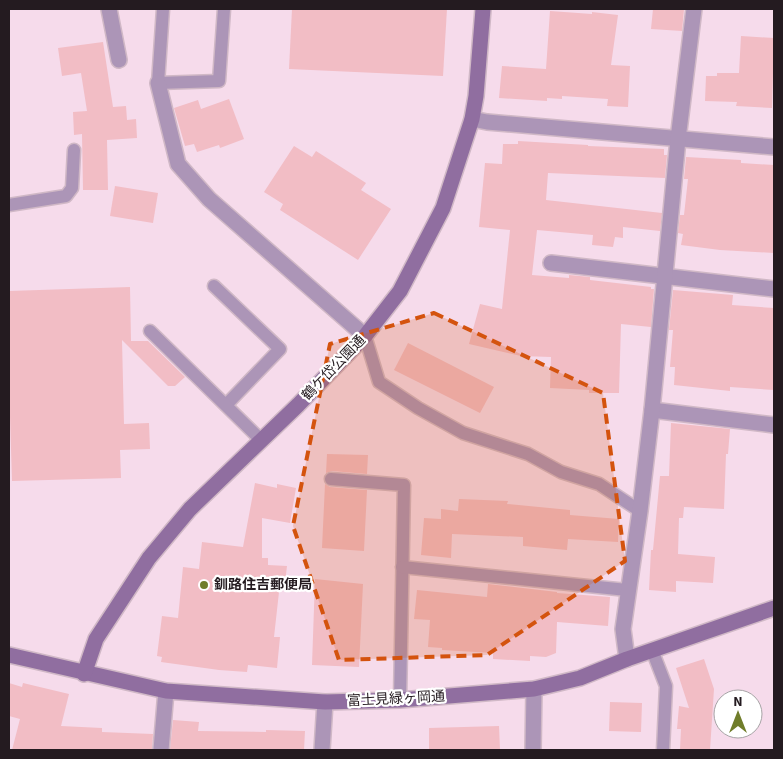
<svg xmlns="http://www.w3.org/2000/svg" width="783" height="759" viewBox="0 0 783 759" font-family="'Source Sans 3','Noto Sans JP',sans-serif">
<style>
.building{fill:#f2bdc5}
.lines{fill:none;stroke-linecap:round;stroke-linejoin:round}
.lane-casing{stroke:#d0b8c6;stroke-width:15}
.street-casing{stroke:#d0b8c6;stroke-width:18}
.secondary-casing{stroke:#d0b8c6;stroke-width:18}
.lane{stroke:#ac95b7;stroke-width:12}
.street{stroke:#ac95b7;stroke-width:15}
.secondary{stroke:#906ea0;stroke-width:15}
.marked{fill:#d4530e;fill-opacity:0.2;stroke:#d4530e;stroke-width:4;stroke-dasharray:10 6;stroke-linejoin:round}
.poi-dot{fill:#707d2a;stroke:#fff;stroke-width:2}
.labels{text-anchor:middle;dominant-baseline:central;stroke-width:4.5;stroke-linejoin:round;paint-order:stroke}
.street-label{font-size:14px;fill:#241b20;stroke:#fff}
.poi-label{font-size:14px;font-weight:bold;fill:#241b20;stroke:#fff;text-anchor:start}
</style>
<rect width="100%" height="100%" fill="#f6dbeb"/>
<g class="building">
<polygon points="292,9 447,9 443,76 289,69"/>
<polygon points="653,9 684,9 682,31 651,29"/>
<polygon points="550,11 592,14 592,12 618,15 611,65 630,66 628,107 607,106 608,99 562,96 562,99 547,98 547,101 499,98 502,66 546,69"/>
<polygon points="741,36 774,38 772,108 736,106 737,102 705,101 706,76 717,76 717,73 739,73"/>
<polygon points="103,42 113,107 126,106 127,120 136,119 137,138 107,140 108,190 83,190 82,134 74,135 73,112 87,111 81,73 62,76 58,48"/>
<polygon points="229,99 244,139 220,148 219,145 197,152 194,144 185,146 174,108 198,100 201,109"/>
<polygon points="518,141 588,145 588,146 664,149 664,155 667,155 665,178 548,173 546,200 662,213 660,231 623,227 623,238 615,237 613,247 592,245 593,235 537,230 532,275 569,278 569,275 590,277 590,280 651,287 651,289 654,289 651,327 621,324 619,393 589,393 589,390 550,388 551,357 521,356 469,344 480,304 502,309 510,230 479,227 485,163 502,164 503,144 518,144"/>
<polygon points="294,146 312,157 316,151 366,183 361,190 391,209 358,260 280,210 283,204 264,192"/>
<polygon points="686,157 741,160 741,163 774,165 774,253 720,250 681,245 683,234 678,233 680,215 684,215 688,179 684,179"/>
<polygon points="115,186 158,193 153,223 110,216"/>
<polygon points="130,287 131,341 148,341 185,377 175,386 168,386 122,340 124,424 149,423 150,449 120,450 121,478 12,481 9,385 9,291"/>
<polygon points="673,290 733,295 732,305 774,308 774,390 730,387 730,391 674,385 675,367 670,367 673,330 669,330"/>
<polygon points="408,343 494,387 480,413 394,370"/>
<polygon points="671,423 730,429 728,454 726,454 724,509 684,507 683,518 679,518 678,554 715,557 713,583 676,581 676,592 649,590 651,550 653,550 660,476 669,476"/>
<polygon points="327,454 368,455 367,474 332,471 326,473"/>
<polygon points="255,483 277,488 277,484 296,488 290,523 262,518 262,558 268,558 268,565 287,566 285,583 280,583 274,637 280,637 277,668 248,665 247,672 219,670 161,662 162,657 157,656 162,616 178,618 183,567 199,569 202,542 243,547"/>
<polygon points="325,484 330,487 367,490 364,551 322,548"/>
<polygon points="459,499 508,501 507,504 570,510 570,515 619,519 618,542 568,539 567,550 523,546 523,537 452,534 451,558 421,555 424,518 441,519 441,509 458,511"/>
<polygon points="315,579 363,584 359,667 312,665"/>
<polygon points="488,584 557,592 557,593 610,597 608,626 557,622 556,653 546,657 530,656 530,661 493,659 493,653 442,650 442,648 428,647 430,620 414,619 417,590 487,597"/>
<polygon points="704,659 714,689 710,750 680,750 681,729 677,729 679,706 689,708 676,668"/>
<polygon points="9,683 22,687 23,683 69,694 61,726 102,728 102,732 153,734 152,750 12,750 20,719 9,716"/>
<polygon points="610,702 642,703 641,732 609,731"/>
<polygon points="173,720 199,722 198,731 266,732 266,730 305,731 304,750 170,750"/>
<polygon points="499,726 500,750 429,750 429,728"/>
</g>
<g class="lines">
<g class="lane-casing">
<g id="lane">
<polyline points="163,9 158,83 219,81 224,9"/>
<polyline points="9,205 66,196 72,188 74,150"/>
<polyline points="214,286 280,349 226,405"/>
<polyline points="150,331 261,440"/>
<polyline points="365,336 379,382 418,408 463,433 528,454 561,472 599,484 640,511"/>
<polyline points="331,479 404,485 400,700"/>
<polyline points="402,567 627,590"/>
<polyline points="652,650 666,686 663,750"/>
</g>
</g>
<g class="street-casing">
<g id="street">
<polyline points="109,9 119,60"/>
<polyline points="158,83 178,164 209,199 365,336"/>
<polyline points="472,119 487,122 774,147"/>
<polyline points="551,263 774,289"/>
<polyline points="652,410 774,425"/>
<polyline points="627,659 623,629 640,511 652,410 678,139 694,9"/>
<polyline points="161,750 166,691"/>
<polyline points="322,750 325,702"/>
<polyline points="533,750 534,689"/>
</g>
</g>
<g class="secondary-casing">
<g id="secondary">
<polyline points="9,655 166,691 325,702 400,700 534,689 580,678 627,659 774,608"/>
<polyline points="84,674 96,639 149,558 190,509 298,405 365,336 400,291 443,208 472,119 476,96 483,9"/>
</g>
</g>
<use href="#lane" class="lane"/>
<use href="#street" class="street"/>
<use href="#secondary" class="secondary"/>
</g>
<path class="marked" d="M434,313L603,393L625,561L487,655L339,660L293,526L330,344Z"/>
<circle class="poi-dot" cx="204" cy="585" r="5"/>
<g class="labels">
<g class="street-label">
<text transform="translate(334 368) rotate(-46)">鶴ケ岱公園通</text>
<text transform="translate(396 699) rotate(-3)">富士見緑ヶ岡通</text>
</g>
<g class="poi-label">
<text x="214" y="585">釧路住吉郵便局</text>
</g>
</g>
<rect width="783" height="759" fill="none" stroke="#241b20" stroke-width="20"/>
<g transform="translate(738 714)"><circle r="24" fill="#ffffff" stroke="#a7a4a6"/>
<path d="M0-4L9 19L0 12L-9 19Z" fill="#707d2a"/>
<text y="-8" font-size="14" font-weight="bold" text-anchor="middle" fill="#241b20">N</text>
</g>
</svg>
